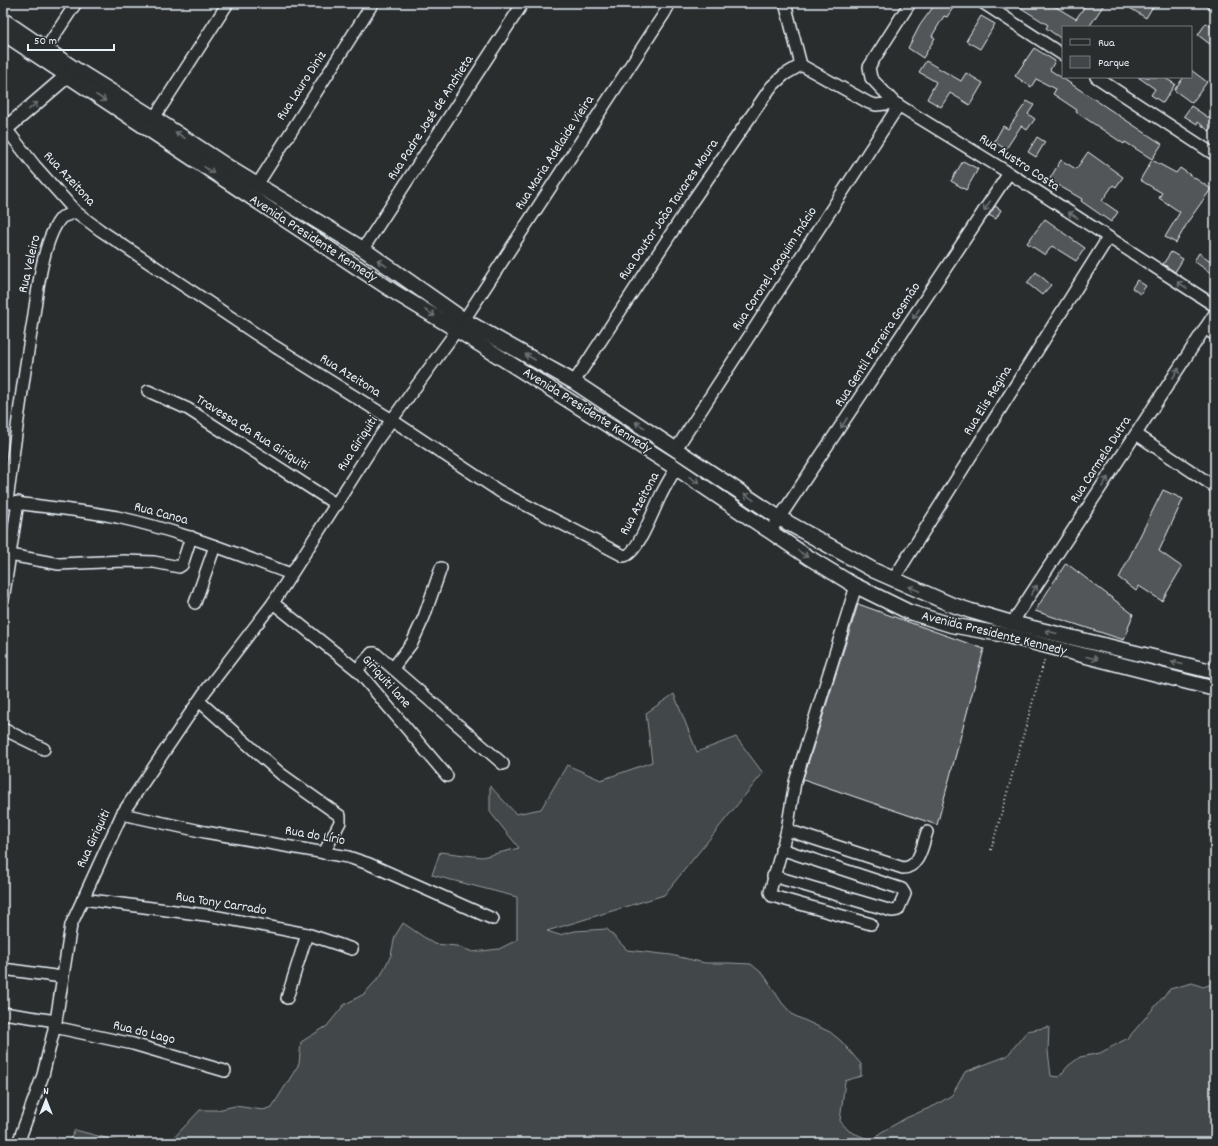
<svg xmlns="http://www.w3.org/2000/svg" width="1218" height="1146" viewBox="0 0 1218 1146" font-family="Dekko,sans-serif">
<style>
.green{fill:#424648;stroke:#959ca0}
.building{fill:#535759;stroke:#e8f1f8}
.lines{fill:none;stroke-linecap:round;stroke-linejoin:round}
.minor-casing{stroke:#e8f1f8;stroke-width:14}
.major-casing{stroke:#e8f1f8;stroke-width:17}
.path{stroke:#e8f1f8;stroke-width:2;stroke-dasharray:1 3;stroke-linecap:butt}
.minor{stroke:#2a2d2e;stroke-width:11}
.major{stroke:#2a2d2e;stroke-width:14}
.oneway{stroke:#6c7275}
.labels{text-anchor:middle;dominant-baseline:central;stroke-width:3;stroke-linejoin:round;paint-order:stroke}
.street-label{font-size:14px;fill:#e8f1f8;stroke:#2a2d2e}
</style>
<rect width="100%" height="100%" fill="#2a2d2e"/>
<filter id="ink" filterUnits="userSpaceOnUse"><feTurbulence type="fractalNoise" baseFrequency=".025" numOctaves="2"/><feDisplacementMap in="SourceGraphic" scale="8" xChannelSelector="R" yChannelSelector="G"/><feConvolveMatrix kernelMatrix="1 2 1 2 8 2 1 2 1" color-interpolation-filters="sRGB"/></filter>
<g filter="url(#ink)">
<g class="green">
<polygon points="674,694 697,752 736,737 763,773 664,895 547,931 559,935 575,931 607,929 627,950 671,955 705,963 730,963 751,964 764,975 782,1003 793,1015 830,1032 841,1041 861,1064 861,1076 845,1081 840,1121 849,1131 872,1141 880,1133 906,1118 936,1105 952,1095 965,1072 1007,1056 1027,1031 1049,1027 1048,1051 1051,1076 1059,1077 1068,1066 1080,1057 1100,1053 1128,1038 1170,989 1192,983 1203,987 1215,983 1215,1143 169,1143 200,1110 217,1110 235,1106 263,1110 272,1107 299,1064 301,1042 327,1026 344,1005 364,994 381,975 391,955 395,936 403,923 434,944 457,946 473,952 499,949 517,940 517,897 432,875 440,852 482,857 519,848 490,812 490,786 516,814 541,809 567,765 601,780 652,762 646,713"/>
<polygon points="75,1130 125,1143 68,1143"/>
</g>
<g class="building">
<polygon points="936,3 945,3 953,8 947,17 944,16 932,36 935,38 923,58 908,48 920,25"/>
<polygon points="1013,3 1049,3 1076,19 1087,3 1105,3 1089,27 1063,27 1063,40 1046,28 1048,25"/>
<polygon points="1122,3 1155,3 1146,18"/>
<polygon points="981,16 995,24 980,49 966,41"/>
<polygon points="1206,23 1215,29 1215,48 1198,35"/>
<polygon points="1034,48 1055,61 1050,70 1162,144 1152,159 1125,142 1124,144 1076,112 1077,110 1053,94 1056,89 1036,79 1031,87 1015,76"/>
<polygon points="926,61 961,81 966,73 983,83 970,105 950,93 941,107 927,99 936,82 919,72"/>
<polygon points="1191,70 1207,82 1192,103 1174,90 1184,77 1191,77"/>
<polygon points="1138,77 1163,77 1175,84 1163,103 1151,95 1155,89"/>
<polygon points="1027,101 1034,105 1028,114 1035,119 1027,130 1021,126 1006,149 994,142 1003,126 1008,129"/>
<polygon points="1191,106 1215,122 1209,131 1198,122 1197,124 1184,116"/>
<polygon points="1037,137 1045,142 1036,157 1028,152"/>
<polygon points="1088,152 1123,177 1116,187 1113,185 1102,201 1118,212 1111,222 1081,201 1082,199 1049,180 1061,160 1076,169"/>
<polygon points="1152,160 1176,173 1180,168 1211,189 1189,220 1176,243 1165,237 1180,212 1159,198 1162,193 1140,180"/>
<polygon points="963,161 978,169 966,190 951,181"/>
<polygon points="995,206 1001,210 996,219 989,215"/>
<polygon points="1045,219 1062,231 1062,232 1085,248 1076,261 1052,246 1045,255 1027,243"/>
<polygon points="1171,252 1183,259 1175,272 1163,264"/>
<polygon points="1199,253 1215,264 1215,276 1194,261"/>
<polygon points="1036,272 1051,285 1042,295 1027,283"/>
<polygon points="1137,280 1146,286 1140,294 1132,288"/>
<polygon points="1163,490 1183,499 1159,551 1182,567 1162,601 1139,586 1136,591 1119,578"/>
<polygon points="1066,563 1133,614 1124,640 1035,611"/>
<polygon points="858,604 984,649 937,825 803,779"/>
</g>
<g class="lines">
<g class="minor-casing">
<g id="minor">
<polyline points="785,3 801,65"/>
<polyline points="983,3 1063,55"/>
<polyline points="1213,3 1215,4"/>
<polyline points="41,56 76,3"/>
<polyline points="801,65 869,103 876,105 895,103 1009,173 1215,306"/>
<polyline points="1096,77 1215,155"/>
<polyline points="895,103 871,78 869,67 910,3"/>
<polyline points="154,118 228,3"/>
<path d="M3,125L35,166L76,212L100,230L274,346L392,420L499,491L624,556C637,556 655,506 661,495C666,485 671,477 676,468"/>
<polyline points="257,185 373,3"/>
<polyline points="363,249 523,3"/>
<polyline points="464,320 664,14 670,3"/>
<polyline points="1205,328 1215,335"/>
<polyline points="574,382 691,203 771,87 784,75 801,65"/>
<polyline points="148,391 188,409 337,505"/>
<polyline points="1136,434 1215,487"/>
<polyline points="676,449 899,105"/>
<path d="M3,501C41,507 80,510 117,517C177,530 234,553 291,574"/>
<path d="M7,501C15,443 22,385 32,327C37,298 42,238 62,217L76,212"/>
<polyline points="770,532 1009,173"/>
<polyline points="10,555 59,564 124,561 154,562 179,567 182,565 191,537"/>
<polyline points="893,580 1108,238"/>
<polyline points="856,586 795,782 787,830 770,892 772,896 871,924"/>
<polyline points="3,600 18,502"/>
<polyline points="195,603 215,546"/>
<polyline points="273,603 357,670 447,776"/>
<polyline points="1012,623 1215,313"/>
<polyline points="393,668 412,643 424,617 441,568"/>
<polyline points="357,670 372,653 375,653 503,764"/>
<polyline points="199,701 281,774 340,816 340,822 324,853"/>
<polyline points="3,729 44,749"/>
<polyline points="122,814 205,832 348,857 369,864 493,919"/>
<path d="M787,830L903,868C920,867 922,846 927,832"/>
<polyline points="773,876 892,911 898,910 905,894 902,889 781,849"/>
<polyline points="83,899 213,916 307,934 352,949"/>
<polyline points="3,969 62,977"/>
<polyline points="287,998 307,934"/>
<polyline points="3,1013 56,1021"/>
<polyline points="54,1027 133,1044 225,1071"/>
<polyline points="18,1143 43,1075 56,1021 71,925 122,814 204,693 273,603 375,443 457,330"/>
</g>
</g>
<g class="major-casing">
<g id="major">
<polyline points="3,20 75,69 154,118 236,172 363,249 464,320 574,382 781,519 875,571 950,604 971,611 1012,623 1215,672"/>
<polyline points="3,33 396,293 457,330 676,468 808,557 852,584 909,612 951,625 1000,634 1215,689"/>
<polyline points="3,131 74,70"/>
</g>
</g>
<polyline class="path" points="991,850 1045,658"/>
<use href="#minor" class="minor"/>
<use href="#major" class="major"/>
</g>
<defs><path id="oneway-shaft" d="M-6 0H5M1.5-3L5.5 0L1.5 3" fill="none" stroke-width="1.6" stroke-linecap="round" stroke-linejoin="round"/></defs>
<g class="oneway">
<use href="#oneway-shaft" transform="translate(101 98) rotate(33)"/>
<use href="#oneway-shaft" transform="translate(33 106) rotate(-40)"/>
<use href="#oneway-shaft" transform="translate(180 135) rotate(-147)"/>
<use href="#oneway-shaft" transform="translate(209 170) rotate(34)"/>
<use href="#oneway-shaft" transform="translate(987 206) rotate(123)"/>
<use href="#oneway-shaft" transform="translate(1073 215) rotate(-147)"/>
<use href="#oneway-shaft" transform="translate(382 263) rotate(-144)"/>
<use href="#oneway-shaft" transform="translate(1182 285) rotate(-147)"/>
<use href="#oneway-shaft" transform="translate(430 313) rotate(31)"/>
<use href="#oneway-shaft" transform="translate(916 314) rotate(123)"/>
<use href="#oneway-shaft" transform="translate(530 357) rotate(-150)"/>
<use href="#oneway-shaft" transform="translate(1176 373) rotate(-57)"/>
<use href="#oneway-shaft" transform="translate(844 423) rotate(123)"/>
<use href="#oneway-shaft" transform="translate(640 425) rotate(-147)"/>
<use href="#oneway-shaft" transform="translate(694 480) rotate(34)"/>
<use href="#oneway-shaft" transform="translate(1105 482) rotate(-57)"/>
<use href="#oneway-shaft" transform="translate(749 497) rotate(-146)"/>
<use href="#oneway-shaft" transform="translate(803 554) rotate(33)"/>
<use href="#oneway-shaft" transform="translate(914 589) rotate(-157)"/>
<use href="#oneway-shaft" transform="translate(1034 590) rotate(-57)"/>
<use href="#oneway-shaft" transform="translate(1051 632) rotate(-166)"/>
<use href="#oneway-shaft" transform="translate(1092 658) rotate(14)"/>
<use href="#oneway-shaft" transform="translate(1177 663) rotate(-166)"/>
</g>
</g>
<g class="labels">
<g class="street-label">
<text transform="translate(302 86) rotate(-57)">Rua Lauro Diniz</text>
<text transform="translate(431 118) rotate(-57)">Rua Padre José de Anchieta</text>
<text transform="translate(555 153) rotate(-57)">Rua Maria Adelaide Vieira</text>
<text transform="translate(1019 163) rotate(33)">Rua Austro Costa</text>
<text transform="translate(69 179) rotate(47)">Rua Azeitona</text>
<text transform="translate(669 210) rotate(-56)">Rua Doutor João Tavares Moura</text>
<text transform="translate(313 239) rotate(33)">Avenida Presidente Kennedy</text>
<text transform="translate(30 264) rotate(-77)">Rua Veleiro</text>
<text transform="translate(775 269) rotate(-57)">Rua Coronel Joaquim Inácio</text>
<text transform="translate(878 345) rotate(-57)">Rua Gentil Ferreira Gosmão</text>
<text transform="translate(350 376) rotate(32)">Rua Azeitona</text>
<text transform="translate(988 401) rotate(-58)">Rua Elis Regina</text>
<text transform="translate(587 411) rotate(32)">Avenida Presidente Kennedy</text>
<text transform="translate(252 433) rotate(32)">Travessa da Rua Giriquiti</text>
<text transform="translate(358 444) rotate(-57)">Rua Giriquiti</text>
<text transform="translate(1101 460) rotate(-57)">Rua Carmela Dutra</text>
<text transform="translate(640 504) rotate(-62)">Rua Azeitona</text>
<text transform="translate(161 514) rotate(15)">Rua Canoa</text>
<text transform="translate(994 634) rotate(14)">Avenida Presidente Kennedy</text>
<text transform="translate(386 682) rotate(48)">Giriquiti lane</text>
<text transform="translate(315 836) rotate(10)">Rua do Lírio</text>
<text transform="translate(94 839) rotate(-65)">Rua Giriquiti</text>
<text transform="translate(221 904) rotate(9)">Rua Tony Carrado</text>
<text transform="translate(144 1033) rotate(14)">Rua do Lago</text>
</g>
</g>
<rect width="1218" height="1146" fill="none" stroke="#2a2d2e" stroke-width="16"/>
<rect x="8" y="8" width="1202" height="1130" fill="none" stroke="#e8f1f8" stroke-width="1.5" filter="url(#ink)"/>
<rect x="1062" y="26" width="130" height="52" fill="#2a2d2e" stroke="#767b7f"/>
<rect x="1070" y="39" width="20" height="6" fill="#2a2d2e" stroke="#767b7f"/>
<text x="1098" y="46" font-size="12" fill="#e8f1f8">Rua</text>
<rect x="1070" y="56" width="20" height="12" fill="#424648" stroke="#767b7f"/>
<text x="1098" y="66" font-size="12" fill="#e8f1f8">Parque</text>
<g transform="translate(46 1100)" stroke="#2a2d2e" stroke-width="3" paint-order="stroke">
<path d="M0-3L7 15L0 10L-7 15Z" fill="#e8f1f8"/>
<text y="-6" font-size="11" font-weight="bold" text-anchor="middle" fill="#e8f1f8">N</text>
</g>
<path d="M28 44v6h86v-6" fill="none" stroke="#e8f1f8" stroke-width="2"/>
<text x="34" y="44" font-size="12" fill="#e8f1f8" stroke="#2a2d2e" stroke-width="3" paint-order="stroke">50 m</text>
</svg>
